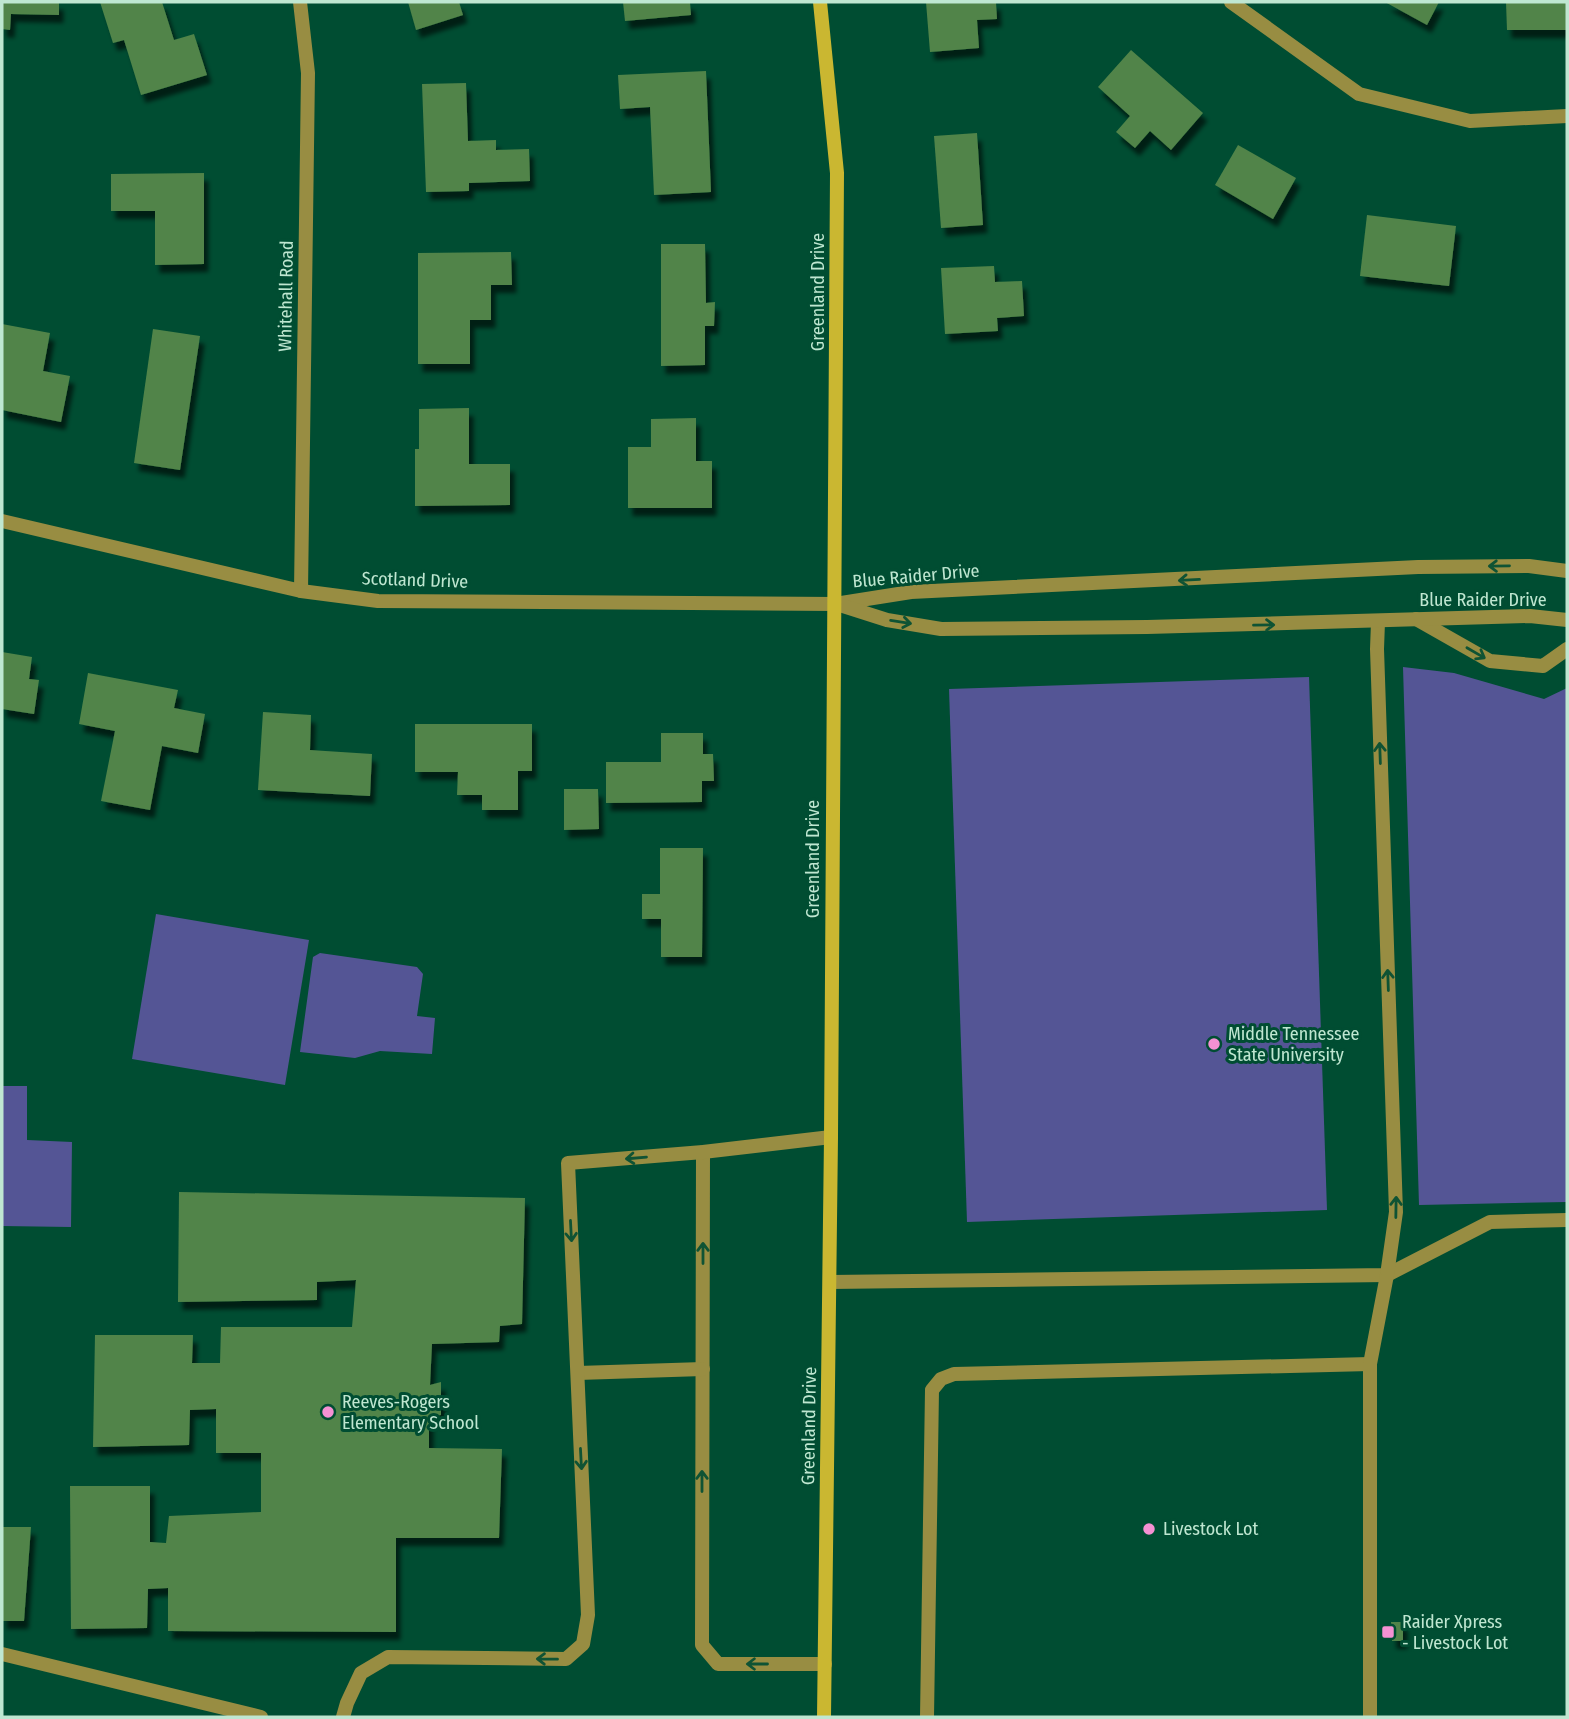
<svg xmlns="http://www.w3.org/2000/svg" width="1569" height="1719" viewBox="0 0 1569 1719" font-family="'Fira Sans Condensed',sans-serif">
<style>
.green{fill:#545595}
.building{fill:#518449;filter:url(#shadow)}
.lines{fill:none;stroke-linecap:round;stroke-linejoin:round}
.lane{stroke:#988d42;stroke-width:14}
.street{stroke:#988d42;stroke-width:14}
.secondary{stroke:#cab731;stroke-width:14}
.oneway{stroke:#0f5334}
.poi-dot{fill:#f591d3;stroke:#004d32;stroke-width:2.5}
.labels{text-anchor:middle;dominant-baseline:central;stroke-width:6;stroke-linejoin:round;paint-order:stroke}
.street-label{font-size:18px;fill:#bfe7d1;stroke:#004d32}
.poi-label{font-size:18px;fill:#bfe7d1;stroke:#004d32;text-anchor:start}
</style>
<defs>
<filter id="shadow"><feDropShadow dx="4.5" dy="8" stdDeviation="2" flood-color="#0009"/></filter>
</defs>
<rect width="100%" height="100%" fill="#004d32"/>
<g class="green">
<polygon points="1403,667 1454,673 1544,699 1567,688 1567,1202 1419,1205"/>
<polygon points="1309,677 1327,1210 967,1222 949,689"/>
<polygon points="156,914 309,940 285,1085 132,1059"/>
<polygon points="320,953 417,967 423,974 417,1016 435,1018 432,1054 380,1051 355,1058 300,1052 313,957"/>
<polygon points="2,1086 27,1086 27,1140 72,1142 71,1227 2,1226"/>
</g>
<g class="building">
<polygon points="2,2 59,2 59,15 11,14 10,30 2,29"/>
<polygon points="100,2 162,2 174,40 194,34 207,75 141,95 124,40 113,43"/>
<polygon points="408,2 459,2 463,15 416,30"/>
<polygon points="623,2 690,2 691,15 625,21"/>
<polygon points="926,2 996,2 997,19 977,20 979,48 930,52"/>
<polygon points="1385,2 1439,2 1427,25"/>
<polygon points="1506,2 1567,2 1566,30 1507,30"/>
<polygon points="1131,50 1203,113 1171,150 1150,131 1135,148 1116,132 1130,116 1098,87"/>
<polygon points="706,71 711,192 654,195 650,107 620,109 618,75"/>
<polygon points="466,83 468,141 496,140 496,150 529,149 530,181 469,183 469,191 426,192 422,84"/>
<polygon points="977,133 983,225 941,228 934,136"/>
<polygon points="1238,145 1296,178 1273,219 1215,185"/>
<polygon points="204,173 204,264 155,265 155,211 111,211 111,174"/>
<polygon points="1367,215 1456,226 1449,286 1360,276"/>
<polygon points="661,244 705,244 706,303 715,302 714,326 705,326 705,365 661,366"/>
<polygon points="511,252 512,285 491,285 491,320 470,320 470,364 418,364 418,253"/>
<polygon points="994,266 995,282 1022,281 1024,316 997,318 998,331 945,334 941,268"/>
<polygon points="2,324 50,333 43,371 70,376 61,422 2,410"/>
<polygon points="153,329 200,336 180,470 134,463"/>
<polygon points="469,408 469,464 510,464 510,505 415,506 415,449 419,449 419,409"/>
<polygon points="696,418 696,461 712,461 712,508 628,508 628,447 651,447 651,419"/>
<polygon points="2,652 32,657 29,679 39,680 34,714 2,709"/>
<polygon points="88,673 178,690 174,708 205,714 198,753 162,746 150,810 101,801 115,731 79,724"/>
<polygon points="263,712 311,715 310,750 372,754 370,796 258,790"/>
<polygon points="415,724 532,724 532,771 518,771 518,810 482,810 482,795 457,795 458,772 415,772"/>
<polygon points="661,733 703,733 703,754 713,754 714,781 702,781 702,802 606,803 606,762 661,762"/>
<polygon points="564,789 598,789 599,829 564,830"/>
<polygon points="660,848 703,848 702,957 661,957 661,919 642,919 642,894 660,894"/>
<polygon points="179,1192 525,1198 522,1324 500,1326 499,1342 432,1344 430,1385 441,1382 441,1415 429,1417 429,1448 502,1449 499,1538 396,1538 396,1632 168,1631 168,1588 148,1589 147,1628 71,1629 70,1486 150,1486 150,1542 166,1543 169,1516 261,1512 261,1453 216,1453 216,1409 190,1410 189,1445 93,1447 95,1335 193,1335 192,1363 220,1363 221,1327 352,1327 356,1280 317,1282 317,1300 178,1302"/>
<polygon points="2,1527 31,1527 24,1621 2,1621"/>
<polygon points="1391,1622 1403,1622 1403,1641 1392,1641"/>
</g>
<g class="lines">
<g class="lane">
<polyline points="1416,619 1490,661 1543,666 1567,649"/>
<polyline points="703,1152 702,1645 718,1664 825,1664"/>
<polyline points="830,1282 1387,1275 1490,1222 1567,1220"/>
<polyline points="578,1373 703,1369"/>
<polyline points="2,1654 261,1717"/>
<polyline points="343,1717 347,1703 361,1673 388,1657 566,1659 583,1644 588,1615 568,1163 703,1152 831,1137"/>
<polyline points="927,1717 932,1390 941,1379 954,1374 1370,1364"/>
<polyline points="1370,1717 1370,1364 1387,1275 1396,1212 1377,649 1378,622"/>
</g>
<g class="street">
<polyline points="300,2 308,73 301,591"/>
<polyline points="1231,2 1359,94 1470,121 1567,116"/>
<polyline points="2,521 301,591 378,601 835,604 911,592 1418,567 1529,566 1567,571"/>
<polyline points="840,605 887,620 941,629 1147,627 1530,616 1567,620"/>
</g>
<polyline class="secondary" points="820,2 837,173 831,1137 824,1717"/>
</g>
<defs><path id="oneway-shaft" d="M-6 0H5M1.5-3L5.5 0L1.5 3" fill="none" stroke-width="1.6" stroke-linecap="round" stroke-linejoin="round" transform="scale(1.75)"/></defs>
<g class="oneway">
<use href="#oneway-shaft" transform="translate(1499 566) rotate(179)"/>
<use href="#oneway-shaft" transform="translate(1189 580) rotate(177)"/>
<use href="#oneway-shaft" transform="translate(901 622) rotate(9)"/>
<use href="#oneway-shaft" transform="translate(1264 625) rotate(-1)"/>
<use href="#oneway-shaft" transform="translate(1476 653) rotate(30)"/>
<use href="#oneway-shaft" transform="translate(1380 753) rotate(-92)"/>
<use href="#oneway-shaft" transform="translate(1388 980) rotate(-92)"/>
<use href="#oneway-shaft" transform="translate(636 1158) rotate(175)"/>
<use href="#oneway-shaft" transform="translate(1396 1207) rotate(-89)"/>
<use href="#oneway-shaft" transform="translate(571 1231) rotate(87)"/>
<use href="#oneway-shaft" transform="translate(703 1253) rotate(-90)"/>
<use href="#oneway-shaft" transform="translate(581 1459) rotate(87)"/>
<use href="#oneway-shaft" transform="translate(702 1481) rotate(-90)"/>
<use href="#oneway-shaft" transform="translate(547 1659) rotate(-179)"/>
<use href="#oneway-shaft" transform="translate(757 1664) rotate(-180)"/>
</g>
<g class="poi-dot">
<circle cx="1214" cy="1044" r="7"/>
<circle cx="328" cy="1412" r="7"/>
<circle cx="1149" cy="1529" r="7"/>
<rect x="1381" y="1625" width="14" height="14" rx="3.5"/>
</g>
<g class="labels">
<g class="street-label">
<text transform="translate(818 292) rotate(-90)">Greenland Drive</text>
<text transform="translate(286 296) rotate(-89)">Whitehall Road</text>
<text transform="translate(916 576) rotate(-5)">Blue Raider Drive</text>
<text transform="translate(415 580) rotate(2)">Scotland Drive</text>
<text x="1483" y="600">Blue Raider Drive</text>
<text transform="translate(813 859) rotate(-90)">Greenland Drive</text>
<text transform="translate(809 1426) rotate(-89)">Greenland Drive</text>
</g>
<g class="poi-label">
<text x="1228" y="1034">Middle Tennessee<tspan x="1228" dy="21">State University</tspan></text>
<text x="342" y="1402">Reeves-Rogers<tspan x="342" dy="21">Elementary School</tspan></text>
<text x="1163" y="1529">Livestock Lot</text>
<text x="1402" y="1622">Raider Xpress<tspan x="1402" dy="21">- Livestock Lot</tspan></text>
</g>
</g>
<rect width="1569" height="1719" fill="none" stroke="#bfe7d1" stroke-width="7"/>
</svg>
